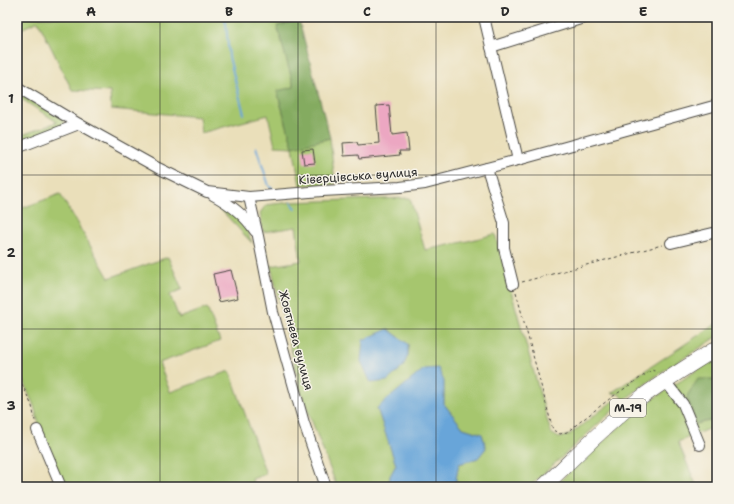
<svg xmlns="http://www.w3.org/2000/svg" width="734" height="504" viewBox="0 0 734 504" font-family="'Shantell Sans',sans-serif">
<style>
.green{fill:#a6c66e;stroke:#68784c;fill-rule:evenodd}
.forest{fill:#84ab61;stroke:#586b46}
.water{fill:#67a5d9;stroke:#496882}
.lines{fill:none;stroke-linecap:round;stroke-linejoin:round}
.stream{stroke:#67a5d9;stroke-width:2}
.building{fill:#eca7c2}
.minor-casing{stroke:#484640;stroke-width:12}
.highway-casing{stroke:#484640;stroke-width:16}
.path{stroke:#484640;stroke-width:1;stroke-dasharray:3 3;stroke-linecap:butt}
.minor{stroke:#fff;stroke-width:10}
.highway{stroke:#fff;stroke-width:15}
.grid{fill:none;stroke:#2b2b2b;stroke-width:1;stroke-opacity:0.55}
.labels{text-anchor:middle;dominant-baseline:central;stroke-width:3;stroke-linejoin:round;paint-order:stroke}
.shield{fill:#f7f3e8;stroke:#686764;stroke-width:1}
.shield-label{font-size:11px;font-weight:bold;fill:#2b2b2b}
.street-label{font-size:12px;fill:#2b2b2b;stroke:#f7f3e8}
.neatline{fill:none;stroke:#2b2b2b;stroke-width:1.5}
.grid-label{font-size:13px;text-anchor:middle;font-weight:bold;fill:#2b2b2b}
</style>
<rect width="100%" height="100%" fill="#f7f3e8"/>
<filter id="ink" filterUnits="userSpaceOnUse"><feTurbulence type="fractalNoise" baseFrequency=".025" numOctaves="2"/><feDisplacementMap in="SourceGraphic" scale="8" xChannelSelector="R" yChannelSelector="G"/><feConvolveMatrix kernelMatrix="1 2 1 2 8 2 1 2 1" color-interpolation-filters="sRGB"/></filter>
<filter id="wash" filterUnits="userSpaceOnUse"><feTurbulence type="fractalNoise" baseFrequency=".012" numOctaves="4" result="noise"/><feDisplacementMap in="SourceGraphic" scale="16" xChannelSelector="R" yChannelSelector="G"/><feGaussianBlur stdDeviation="0.9" result="paint"/><feColorMatrix in="noise" values="0 0 0 0 0 0 0 0 0 0 0 0 0 0 0 0 0 1.4 0 .05"/><feComposite in="paint" operator="in"/></filter>
<g filter="url(#wash)">
<rect width="100%" height="100%" fill="#eadfba"/>
<g class="green">
<polygon points="17,17 307,17 278,26 294,87 277,92 293,146 330,138 335,184 300,185 293,147 275,146 268,115 201,133 199,117 111,109 110,92 72,90 38,21 17,31"/>
<polygon points="17,92 62,118 64,123 63,126 17,145 17,137 57,122 17,96"/>
<polygon points="60,194 109,278 168,257 182,289 170,295 179,318 207,308 220,341 159,363 170,392 230,371 266,474 252,479 254,487 63,487 40,428 34,406 17,367 17,210"/>
<polygon points="203,196 227,207 245,225 252,243 224,213"/>
<path d="M410,198L425,250L468,241L495,234L551,433L559,438L569,435L613,401H616L619,405L529,487H456V479L459,464L478,458L486,448L482,434L463,428L444,404V381L377,408L396,465L390,476L389,487H337L302,395L271,266L301,261L296,227L263,232L260,213L266,205L291,202ZM388,329L408,344V355Z"/>
<polygon points="717,323 717,337 663,371 624,400 619,394 611,393"/>
<polygon points="717,357 717,395 715,392 696,424 717,419 717,425 678,442 697,487 553,487 642,406"/>
</g>
<g class="forest">
<polygon points="299,20 330,138 293,147 277,91 294,87 277,26"/>
<polygon points="698,379 714,379 715,392 717,395 717,419 696,424 687,396"/>
</g>
<g class="water">
<polygon points="388,329 408,344 408,355 403,367 387,381 371,383 361,361 363,340"/>
<polygon points="438,368 444,381 444,404 463,428 482,434 486,448 478,458 459,464 456,479 456,487 389,487 390,476 396,465 377,408 424,369"/>
</g>
<g class="lines">
<g class="stream">
<polyline points="224,17 226,23 229,57 244,114"/>
<polyline points="256,147 269,186 275,191"/>
<polyline points="291,202 295,209"/>
</g>
</g>
<g id="blocks">
<g class="building">
<polygon points="389,105 392,135 407,133 409,151 399,151 400,155 359,159 358,155 344,156 343,143 357,142 358,145 379,143 376,106"/>
<polygon points="313,149 315,163 304,164 302,150"/>
<polygon points="231,270 238,298 219,302 213,274"/>
</g>
</g>
</g>
<g filter="url(#ink)">
<use href="#blocks" fill-opacity="0" stroke="#484640" stroke-width="1"/>
<g class="lines">
<g class="minor-casing">
<g id="minor">
<polyline points="484,17 518,160"/>
<polyline points="491,47 587,17"/>
<polyline points="17,87 79,124 158,168 207,192 249,197 322,191 400,187 425,184 518,160 717,105"/>
<polyline points="17,148 79,124"/>
<polyline points="487,168 504,223 504,248 513,284"/>
<path d="M213,195C230,204 244,214 255,231"/>
<polyline points="249,197 258,236 273,312 304,423 326,487"/>
<polyline points="671,243 717,232"/>
<polyline points="665,381 683,404 700,445"/>
<polyline points="37,430 61,487"/>
</g>
</g>
<g class="highway-casing">
<path id="highway" d="M543,487C574,458 604,426 638,400C663,381 690,365 717,348"/>
</g>
<g class="path">
<polyline points="522,282 662,245"/>
<polyline points="516,292 553,430 560,434 567,432 612,397 652,370 658,373"/>
<polyline points="17,373 32,406 35,421"/>
</g>
<use href="#minor" class="minor"/>
<use href="#highway" class="highway"/>
</g>
</g>
<path class="grid" d="M160,17V487M298,17V487M436,17V487M574,17V487M17,175H717M17,329H717"/>
<g class="labels">
<rect class="shield" x="610" y="399" width="36" height="18" rx="3"/>
<g class="shield-label">
<text x="628" y="408">М-19</text>
</g>
<g class="street-label">
<text transform="translate(358 176) rotate(-4)">Ківерцівська вулиця</text>
<text transform="translate(296 340) rotate(75)">Жовтнева вулиця</text>
</g>
</g>
<rect width="734" height="504" fill="none" stroke="#f7f3e8" stroke-width="44"/>
<rect x="22" y="22" width="690" height="460" class="neatline"/>
<g class="grid-label">
<text x="91" y="16">A</text>
<text x="229" y="16">B</text>
<text x="367" y="16">C</text>
<text x="505" y="16">D</text>
<text x="643" y="16">E</text>
<text x="11" y="103">1</text>
<text x="11" y="257">2</text>
<text x="11" y="410">3</text>
</g>
</svg>
